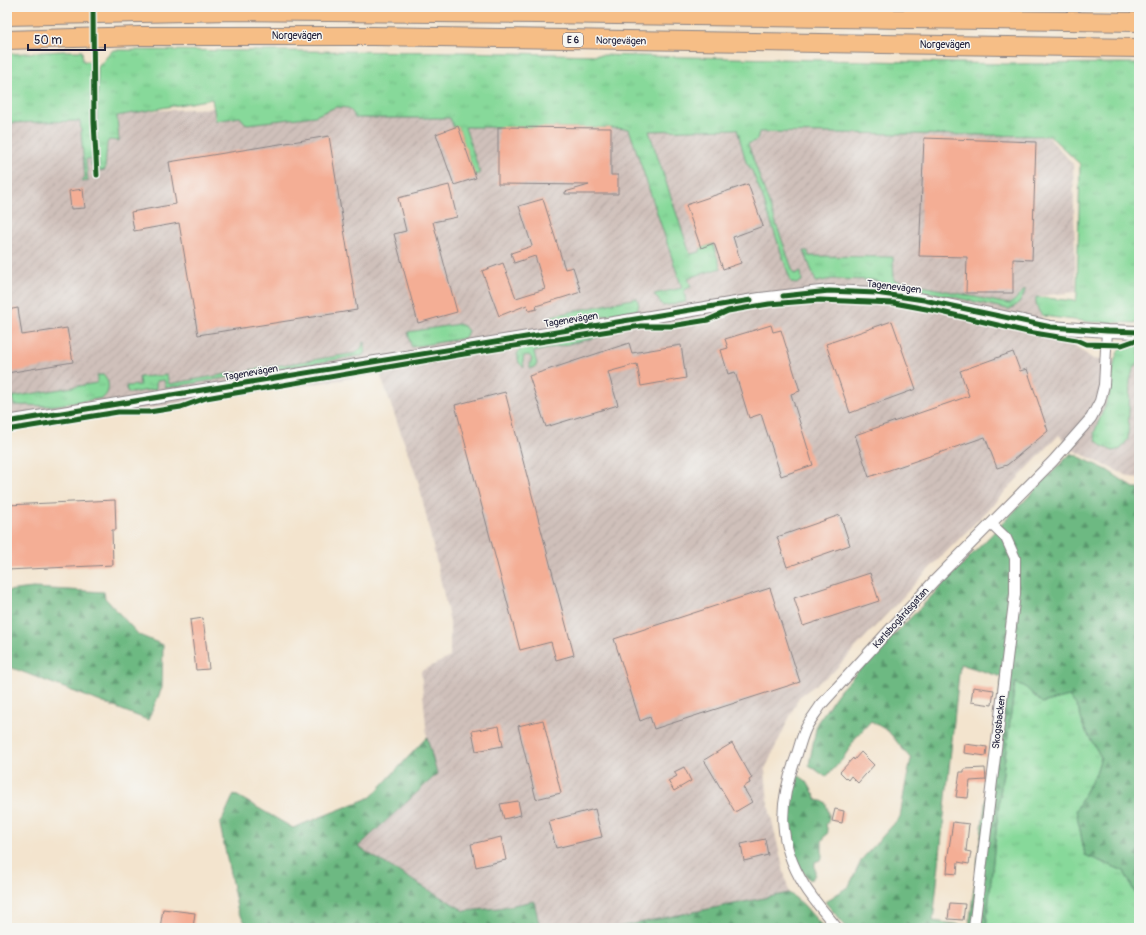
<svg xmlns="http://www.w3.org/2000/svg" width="1146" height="935" viewBox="0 0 1146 935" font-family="Pangolin,sans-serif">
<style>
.industrial{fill:url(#industrial-furrows)}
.grass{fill:url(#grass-tufts);stroke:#547e6a}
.forest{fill:url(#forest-firs);stroke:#486e5e;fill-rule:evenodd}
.building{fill:#f4ae95}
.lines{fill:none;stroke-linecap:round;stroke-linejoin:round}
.minor-casing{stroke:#8a8384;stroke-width:12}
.tertiary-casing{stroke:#8a8384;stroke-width:14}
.motorway-casing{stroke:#8a8384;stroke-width:20}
.minor{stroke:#fff;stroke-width:10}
.tertiary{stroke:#fff;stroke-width:12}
.motorway{stroke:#f6be86;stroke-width:18}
.cycleway-casing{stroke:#f6f6f2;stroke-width:8}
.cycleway{stroke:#1b5e20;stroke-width:5}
.labels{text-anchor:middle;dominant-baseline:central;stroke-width:3;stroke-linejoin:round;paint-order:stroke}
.shield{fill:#f6f6f2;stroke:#626272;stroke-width:1}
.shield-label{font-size:9px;font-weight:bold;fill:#22223b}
.street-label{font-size:10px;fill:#22223b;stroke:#f6f6f2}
</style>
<defs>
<pattern id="industrial-furrows" width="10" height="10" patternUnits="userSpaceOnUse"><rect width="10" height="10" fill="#cfc0ba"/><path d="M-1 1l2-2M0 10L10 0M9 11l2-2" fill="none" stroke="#b1a5a1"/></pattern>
<pattern id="grass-tufts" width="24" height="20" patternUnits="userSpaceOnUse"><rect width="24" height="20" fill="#87d99a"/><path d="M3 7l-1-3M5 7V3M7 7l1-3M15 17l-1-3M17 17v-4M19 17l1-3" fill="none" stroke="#74ba86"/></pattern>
<pattern id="forest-firs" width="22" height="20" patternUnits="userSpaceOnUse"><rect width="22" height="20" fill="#6db982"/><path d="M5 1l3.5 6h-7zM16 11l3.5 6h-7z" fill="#59966c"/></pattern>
</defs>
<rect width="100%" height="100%" fill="#f6f6f2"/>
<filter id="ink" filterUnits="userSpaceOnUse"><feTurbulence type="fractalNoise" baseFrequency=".025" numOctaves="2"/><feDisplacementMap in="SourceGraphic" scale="8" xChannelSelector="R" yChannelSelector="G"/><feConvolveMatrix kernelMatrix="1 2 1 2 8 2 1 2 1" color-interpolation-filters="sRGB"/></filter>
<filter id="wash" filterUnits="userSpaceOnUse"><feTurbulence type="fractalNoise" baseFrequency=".012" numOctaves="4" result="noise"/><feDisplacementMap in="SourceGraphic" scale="16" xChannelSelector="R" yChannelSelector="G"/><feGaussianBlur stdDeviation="0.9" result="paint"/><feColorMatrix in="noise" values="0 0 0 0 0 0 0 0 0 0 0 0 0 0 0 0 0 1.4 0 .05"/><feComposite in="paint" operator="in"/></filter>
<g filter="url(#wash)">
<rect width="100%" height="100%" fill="#f3e4ce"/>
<polygon class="industrial" points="445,98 893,130 1048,137 1073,164 1076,292 1039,296 1044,337 1071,343 1093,359 1136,364 1139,362 1139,478 1130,477 1073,450 1059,435 984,514 924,574 833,672 799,697 765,769 768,804 789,893 613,928 540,928 534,901 498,908 465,911 427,889 358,847 437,774 427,737 421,671 450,657 450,622 419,484 380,374 7,430 7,117"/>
<g class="grass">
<path d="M113,50L462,52L1005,64L1139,63V323L1090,322L1043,316C1038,312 1035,304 1036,297L1075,301L1077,296L1080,164L1050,136L759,132L757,140L748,144L794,274L801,272L802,281L796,284L791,282L762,196L752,171L746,162L737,129L649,131L690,254L700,252L701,248L713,244L721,268L688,278L691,287L684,290L686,302L663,306L654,294L682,288L629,129L611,128L465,127L480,173L475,176L458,127L454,128L450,118H355L353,113L348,108L336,107L315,116L248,124L245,123L240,117L216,121L212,99L117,116L119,141L109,140L107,143L105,170L99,171L97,136L98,67Z"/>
<polygon points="64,51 82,51 83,61 91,62 94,165 91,166 91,159 86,159 86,161 88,181 82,182 82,180 85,179 80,121 7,123 7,54"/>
<path d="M804,251H808L809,256L893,257L894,280L1009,304L1015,300L1025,289V291C1022,300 1018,307 1008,309L935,293L902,288L873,280L832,279L816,282Z"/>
<polygon points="637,298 639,305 637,310 556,324 553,323 551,316"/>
<polygon points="459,324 464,326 468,331 465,338 412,347 411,346 408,332"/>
<polygon points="599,335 599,337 534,352 537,364 535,367 530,369 530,364 532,359 529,355 524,356 523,360 524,368 519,363 517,354 522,347"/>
<polygon points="1139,341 1139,362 1133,370 1130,381 1128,439 1121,449 1113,451 1102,446 1096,440 1094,433 1109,396 1115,359 1118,352 1123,347"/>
<polygon points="365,342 365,352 362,356 358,356 262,372 252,372 250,370 356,353 362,347 363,343"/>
<polygon points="238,372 238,374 236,376 166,388 164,380 156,381 156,389 130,393 127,391 126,386 140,385 139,377 167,375 169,384"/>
<path d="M98,375H104C110,381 110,393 103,398L51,406L14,405L12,397L97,383V376Z"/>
<polygon points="1015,683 1024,686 1042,703 1069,696 1078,708 1084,728 1101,757 1096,773 1076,810 1085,855 1124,871 1136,895 1139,897 1139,928 986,928 999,802"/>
</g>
<g class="forest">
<path d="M1071,453L1107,470L1134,488H1139V897L1136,895L1124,871L1085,855L1076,810L1096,773L1101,757L1084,728L1078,708L1069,696L1042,703L1024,686L1015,683L999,802L986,928H847L825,902L849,886L862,859L900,817L905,787L911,759L888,731L871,721L857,736L842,760L826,777L809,765L817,723L841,689ZM960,664L1002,677L969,926L933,921Z"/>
<polygon points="33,588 104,592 105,598 139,635 163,645 162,688 148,720 7,666 7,591"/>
<polygon points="427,737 437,774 358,847 427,889 465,911 498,908 534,901 540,928 249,928 238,912 220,825 234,794 293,828 371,797"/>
<path d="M800,776L809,785L817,800L825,802C828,811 832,817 826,825L828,832L822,841V858L820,860L815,862C814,870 818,875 810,880L801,870L795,857L787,831L785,816L794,779Z"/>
<polygon points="789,893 803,904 824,928 613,928"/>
</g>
<g id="blocks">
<g class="building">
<polygon points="458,126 476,178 454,185 436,134"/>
<polygon points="498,127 611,128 611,175 618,175 618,194 565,194 565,192 589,185 498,184"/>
<polygon points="329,136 357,310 198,335 179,223 134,231 131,212 176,204 169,162"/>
<polygon points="924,138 1036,142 1032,260 1013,259 1013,293 966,293 967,257 919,256"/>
<polygon points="748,184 763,226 733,237 741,263 723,269 714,243 701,248 686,205"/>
<polygon points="449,185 457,217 433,222 457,312 418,323 394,234 406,231 398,198"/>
<polygon points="83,189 85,208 71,209 69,191"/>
<polygon points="543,199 565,269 573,267 581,292 536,306 537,309 529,311 527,305 499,316 482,271 503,263 516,298 545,289 535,256 514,263 511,253 532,246 519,206"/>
<polygon points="18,308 22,335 67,328 73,362 7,373 7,310"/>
<polygon points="892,321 916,389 850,413 826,344"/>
<polygon points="771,325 773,332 781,330 800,391 791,394 813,465 781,476 761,414 749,418 735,372 728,374 721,350 728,348 725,339"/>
<polygon points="629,343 632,353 681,345 686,378 641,386 637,364 608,372 618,405 546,427 529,376"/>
<polygon points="1013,352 1020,371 1027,369 1048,431 1007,465 997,468 985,437 869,477 855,435 969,396 960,371"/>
<polygon points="505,392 574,655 556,660 551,642 520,650 455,405"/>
<polygon points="115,500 116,530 112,530 113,565 7,570 7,505"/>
<polygon points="840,515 850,545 787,567 777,537"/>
<polygon points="870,573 879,601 803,626 794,598"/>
<polygon points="770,588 800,682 654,729 650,717 640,721 614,639"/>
<polygon points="203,618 209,669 196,670 190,620"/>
<polygon points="973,687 994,690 992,705 971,702"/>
<polygon points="543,720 561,793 536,799 518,726"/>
<polygon points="499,726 503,746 476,751 472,731"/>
<polygon points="732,743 752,778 749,780 750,783 743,787 752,802 735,812 704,760"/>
<polygon points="965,744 987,747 986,756 964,753"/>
<polygon points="861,752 874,765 858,783 851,776 848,780 840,772 853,758 854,760"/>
<polygon points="684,767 691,781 674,791 668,781 677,776 674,772"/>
<polygon points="985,768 986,780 970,781 968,798 956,797 960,772 964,772 964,769"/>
<polygon points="518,801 521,815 504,819 500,804"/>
<polygon points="595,809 602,837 556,848 549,821"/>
<polygon points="835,809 844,811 842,823 832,821"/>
<polygon points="953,822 969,824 966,851 971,852 969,864 958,862 957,874 947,873 948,862 947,861"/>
<polygon points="501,837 506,860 476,867 471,844"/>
<polygon points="765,839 768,855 744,861 741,844"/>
<polygon points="950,903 965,904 963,920 948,919"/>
<polygon points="163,909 195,913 193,928 160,928"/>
</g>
</g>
</g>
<g filter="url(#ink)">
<use href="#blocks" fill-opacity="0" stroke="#8a8384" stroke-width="1"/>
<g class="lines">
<g class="minor-casing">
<g id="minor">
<path d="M837,928C826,914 813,900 804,885C778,842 778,806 795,760C799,749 801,738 806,728C810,720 816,713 821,705L934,581L1053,461L1091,418L1100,401L1104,385L1107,331"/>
<polyline points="974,928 1015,594 1015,558 1006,538 991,524"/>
</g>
</g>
<g class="tertiary-casing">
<polyline id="tertiary" points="7,422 760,299 829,291 876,293 924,300 1051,327 1107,331 1139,332"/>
</g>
<g class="motorway-casing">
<g id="motorway">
<polyline points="7,16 230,11 539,14 1139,22"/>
<polyline points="7,40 141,36 373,36 1139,48"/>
</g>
</g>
<use href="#minor" class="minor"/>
<use href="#tertiary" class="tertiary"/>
<use href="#motorway" class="motorway"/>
<g class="cycleway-casing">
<g id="cycleway">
<polyline points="93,7 94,122 97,175"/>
<polyline points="783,296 829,291 876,293 924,300 1051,327 1107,331 1139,332"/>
<polyline points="7,422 751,300"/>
<polyline points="7,430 118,412 149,412 181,407 206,398 464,354 641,326 671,326 708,320 728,311 769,304 820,300 894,303 937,311 1028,332 1077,340 1086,344 1122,345 1139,339"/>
</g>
</g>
<use href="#cycleway" class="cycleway"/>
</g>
</g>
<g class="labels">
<rect class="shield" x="563" y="33" width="20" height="14" rx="3"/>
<g class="shield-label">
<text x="573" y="40">E 6</text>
</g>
<g class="street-label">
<text x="297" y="36">Norgevägen</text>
<text transform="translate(621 41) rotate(1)">Norgevägen</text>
<text x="945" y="45">Norgevägen</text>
<text transform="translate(894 287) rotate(7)">Tagenevägen</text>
<text transform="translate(571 320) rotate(-9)">Tagenevägen</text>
<text transform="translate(251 373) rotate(-10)">Tagenevägen</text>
<text transform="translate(901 618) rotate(-48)">Karlsbogårdsgatan</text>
<text transform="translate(999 722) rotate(-83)">Skogsbacken</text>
</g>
</g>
<rect width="1146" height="935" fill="none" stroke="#f6f6f2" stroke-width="24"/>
<path d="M28 44v6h77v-6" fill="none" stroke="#22223b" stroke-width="2"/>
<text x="34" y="44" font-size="12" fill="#22223b" stroke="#f6f6f2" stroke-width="3" paint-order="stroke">50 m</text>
</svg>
